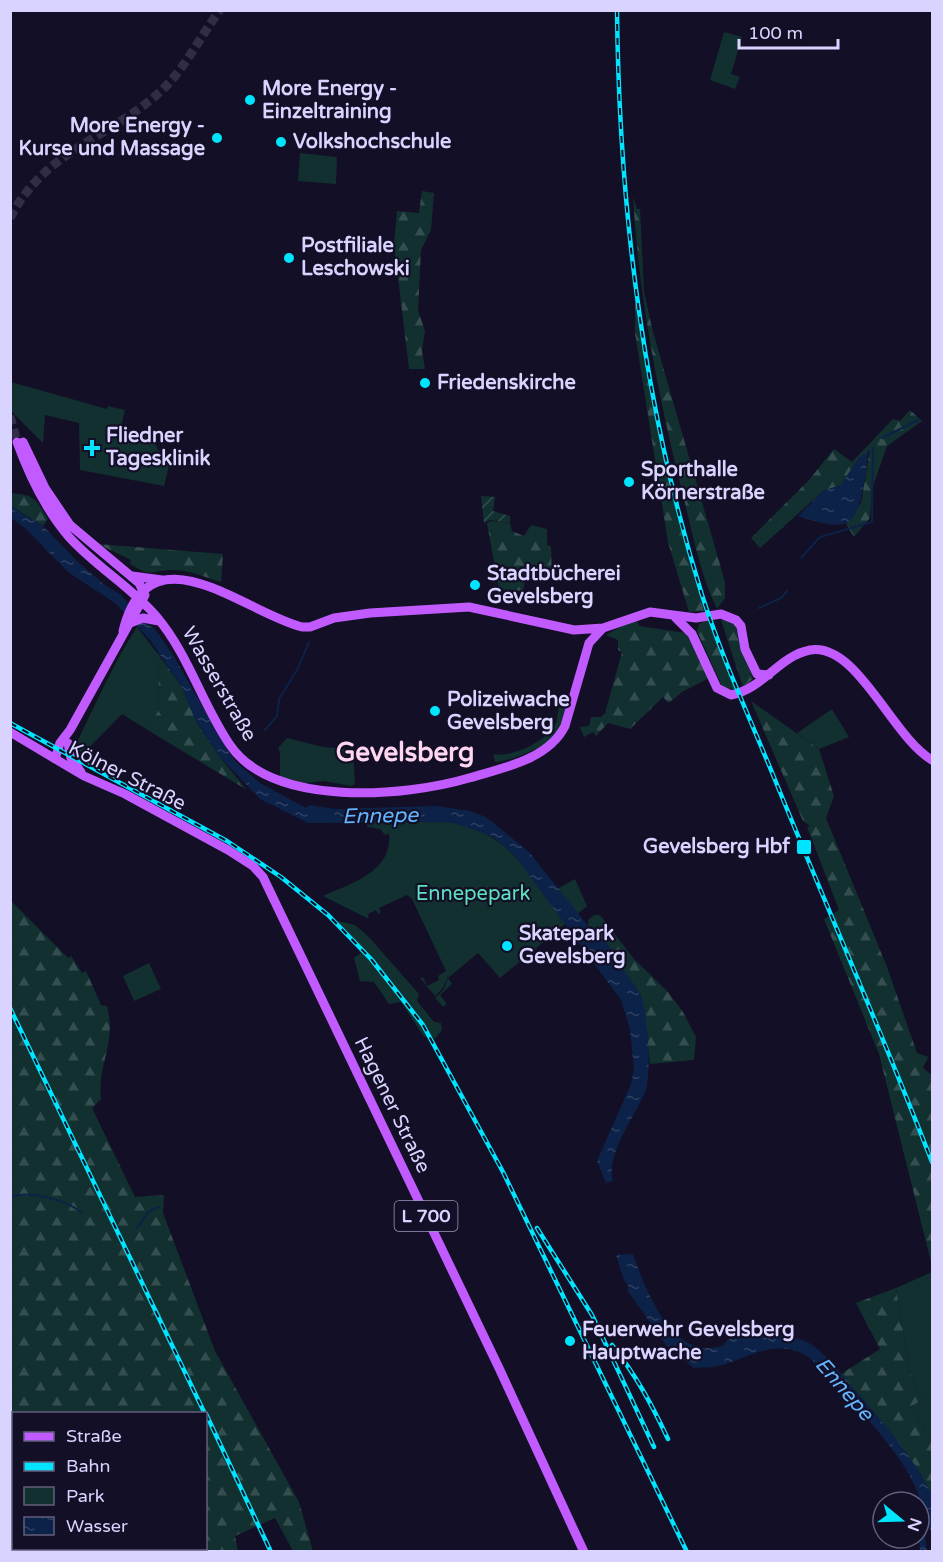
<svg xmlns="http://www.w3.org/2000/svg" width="943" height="1562" viewBox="0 0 943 1562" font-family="'Varela Round',sans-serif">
  <defs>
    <pattern id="forest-firs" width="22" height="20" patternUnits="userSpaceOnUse" patternTransform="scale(1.5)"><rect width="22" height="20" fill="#12302f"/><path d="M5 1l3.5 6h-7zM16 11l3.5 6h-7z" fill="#344d4e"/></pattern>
    <pattern id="garden-furrows" width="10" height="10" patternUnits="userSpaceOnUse" patternTransform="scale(1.5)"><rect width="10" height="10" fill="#12302f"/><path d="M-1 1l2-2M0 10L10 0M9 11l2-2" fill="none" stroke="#344d4e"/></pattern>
    <pattern id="water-ripples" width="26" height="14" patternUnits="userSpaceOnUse" patternTransform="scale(1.5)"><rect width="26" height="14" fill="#0c2248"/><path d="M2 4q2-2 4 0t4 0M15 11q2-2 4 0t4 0" fill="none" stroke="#2f4163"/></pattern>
  </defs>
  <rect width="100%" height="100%" fill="#130f26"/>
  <path fill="#12302f" d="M724 32 742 37 731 74 740 77 735 89 710 80Z
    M300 153 337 157 336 184 298 181Z
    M11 382 107 409 108 406 125 410 121 427 151 434 158 450 162 451 161 456 171 458 164 486 80 470 79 423 45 415 43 443 12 412Z
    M137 627 158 654 159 711 146 729 122 714 81 756 74 748C94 708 112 665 137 627Z
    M559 707 567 709C565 716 564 726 560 732 552 745 509 762 495 762L493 754C511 758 545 742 555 725 558 720 557 713 559 707Z
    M832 709 849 737 819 749 797 733Z
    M287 738 323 747 350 749H347V753H353L355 784 351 786 324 781 306 783 280 777V752L278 748Z
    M432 820C494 826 511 848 545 896L575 879 587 906 500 978 478 953 448 978 452 984 440 995 447 1004 443 1007 435 998 444 989 449 974 443 988 435 996 420 978 423 977 427 986 439 980 438 976 446 971 412 899 407 895 379 908 381 913 378 914 376 910 368 914 369 918H367L323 896C350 884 393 872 389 834L385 835 380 829 367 827V822Z
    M338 921 355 925 368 936 419 994 417 1001 434 1022 441 1023 442 1030 436 1038 424 1037 401 1002 389 1004 374 982 360 981 354 958 361 953 335 924Z
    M149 963 161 989 134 1001 123 976Z
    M932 1272V1442L910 1407 922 1400 910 1372 896 1288Z"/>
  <path fill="url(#forest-firs)" fill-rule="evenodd" d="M422 191 434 193 431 230 421 250 418 310 425 331 422 351 425 369H409L394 244 397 211 419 213Z
    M633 197 637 209H640L644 291 653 332 725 582V598L717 609C700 574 692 532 683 495 658 396 639 298 633 197Z
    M635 297 670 487 704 611 689 612 668 542 635 333Z
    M910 410 922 421 887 446 872 489 870 518 854 537 846 524 861 503 870 450 859 458 841 485 823 491 760 548 751 538 809 480 834 449 852 462 893 419 900 421Z
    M10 493C35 495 36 499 48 519L43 526 11 506Z
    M492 521 510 523 512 531 524 536 531 525 547 529V545L551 546 552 579 526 575 523 591 499 589 487 523Z
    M98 544 223 554 221 582C205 577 187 569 170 570 148 571 153 578 130 564L131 560Z
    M707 619 736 690 723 688 697 631 699 624Z
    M632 620 638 622 639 626 686 633 709 678 682 692 669 703 663 697 630 729 608 723 596 736 593 732 584 737 580 727 589 726 591 717H601L605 713 622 652 618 650V640L606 635Z
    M721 620 731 621 737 627 753 679 743 687Z
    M158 654 181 686 197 723 219 756 247 790 146 729 159 710Z
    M751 701 819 749 834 796 826 818 887 967 917 1053 928 1057 923 1068 932 1075V1266L879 1054 824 919 839 910 807 827 810 826 803 821Z
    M11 901 68 958 71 956 82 973 86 971 101 1005 107 1006C117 1045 97 1063 101 1099L92 1108 135 1197 164 1195 163 1213 215 1351 299 1502 313 1551H293L275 1518 235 1536 238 1551H11ZM14 1414H206V1548H14Z
    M594 915H600L634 959 668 992 683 1012 696 1037 694 1060 650 1064 641 995 612 955 613 951 589 925 588 920Z
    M896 1288 910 1372 922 1400 910 1407 932 1442V1498L907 1454 841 1374 880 1349 856 1303Z"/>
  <path fill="url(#garden-furrows)" d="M481 496 495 497 493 511 510 516V523L490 520 484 523Z"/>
  <path fill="url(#water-ripples)" d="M870 449C867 454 867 464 866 471 857 526 853 534 798 516L823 491 841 485 859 458Z
    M10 506 43 526 79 563 105 585 121 595 144 622 154 628 173 655 226 748 236 762 260 783 306 808 310 805 335 809 437 806 470 811 486 817 529 852 585 922 613 951 612 955C618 963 637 986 641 996 648 1013 652 1075 645 1092 636 1115 605 1155 613 1181L606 1183 597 1161 631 1084 634 1070 630 1029 621 1000 514 855 492 836 451 822 308 823 260 799 219 756 197 723 181 686 150 640 115 603 68 572 24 527 11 518Z
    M633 1254C646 1291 673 1364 724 1345L728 1339C760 1337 793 1327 820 1351 846 1378 923 1464 932 1497 935 1508 933 1523 932 1534L926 1520C923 1528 926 1542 927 1551H920C918 1534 924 1513 919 1496 905 1453 844 1393 812 1360 780 1334 751 1358 718 1366 710 1368 702 1367 694 1368L667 1346 627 1290 629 1287 624 1280 616 1255Z"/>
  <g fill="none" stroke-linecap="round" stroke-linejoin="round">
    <path stroke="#0c2248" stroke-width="2" d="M932 413V412
      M882 438 918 420
      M801 558 820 537 872 522 873 448
      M759 608 781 598 787 591
      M265 730 277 716 279 699 297 670 309 642
      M10 1198C28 1189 65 1200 81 1212
      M136 1228C145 1220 145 1210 159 1207"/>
    <path stroke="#312d47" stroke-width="9" stroke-dasharray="9 4.5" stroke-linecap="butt" d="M10 218C45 150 108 139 160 92 185 69 199 38 220 10
      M10 416 17 442"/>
    <path stroke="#c25bff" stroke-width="9" d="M17 442C29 475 45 509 69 537 95 566 130 586 156 616 189 655 202 704 230 745 273 808 405 797 469 778 502 768 548 760 565 726L589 643 603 628
      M23 442 45 488 70 525 139 583 145 595 70 730 60 743 55 759
      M132 576 162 580
      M675 617 692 634 717 688 731 695C763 689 779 656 810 650 857 642 892 737 932 760
      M130 623 143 618 159 621
      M123 631C149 525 243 612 302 627H310L334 618 370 613 469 607 574 630 603 628 650 612 696 618 721 614 736 620 741 626 745 649 757 674 769 675
      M10 732 84 776 125 794 228 850 253 866 263 877 499 1368 584 1552
      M68 743 71 758 81 772"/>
    <g stroke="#00e5ff" stroke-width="4.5">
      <path id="rail" d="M617 10C619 209 643 405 702 595 721 655 747 712 771 770 824 901 881 1030 932 1162
        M10 723 227 841 281 877 328 915 371 959 423 1025 503 1172 687 1552
        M10 1008 205 1414
        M537 1228 592 1315 654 1447
        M612 1345C636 1375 652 1405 668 1439
        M206 1414 271 1552"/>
    </g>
    <use href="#rail" stroke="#130f26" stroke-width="2" stroke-dasharray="7" stroke-linecap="butt"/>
  </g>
  <g fill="#00e5ff" stroke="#130f26" stroke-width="2">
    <circle cx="250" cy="100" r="6"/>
    <circle cx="217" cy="138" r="6"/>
    <circle cx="281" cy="142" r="6"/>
    <circle cx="289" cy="258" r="6"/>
    <circle cx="425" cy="383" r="6"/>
    <path d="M89 439h6v6h6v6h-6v6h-6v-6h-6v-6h6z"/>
    <circle cx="629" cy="482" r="6"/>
    <circle cx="475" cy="585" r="6"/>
    <circle cx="435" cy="711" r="6"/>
    <rect x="796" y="839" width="16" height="16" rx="3"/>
    <circle cx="507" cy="946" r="6"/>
    <circle cx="570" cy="1341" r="6"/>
  </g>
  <g text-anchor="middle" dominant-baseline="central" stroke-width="4.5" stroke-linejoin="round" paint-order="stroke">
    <rect fill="#130f26" stroke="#9e99be" stroke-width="1.5" x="394.5" y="1201" width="63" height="30" rx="4.5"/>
    <g font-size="18" font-weight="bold" fill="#d9d4ff">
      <text x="426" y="1216">L 700</text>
    </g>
    <g font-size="20" font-weight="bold" fill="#d9d4ff" stroke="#130f26" text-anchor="start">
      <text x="262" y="89">More Energy -<tspan x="262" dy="23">Einzeltraining</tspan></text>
      <text x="205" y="126" text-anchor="end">More Energy -<tspan x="205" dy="23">Kurse und Massage</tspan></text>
      <text x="293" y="142">Volkshochschule</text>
      <text x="301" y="246">Postfiliale<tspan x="301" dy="23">Leschowski</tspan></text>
      <text x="437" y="383">Friedenskirche</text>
      <text x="106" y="436">Fliedner<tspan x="106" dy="23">Tagesklinik</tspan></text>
      <text x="641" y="470">Sporthalle<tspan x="641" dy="23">Körnerstraße</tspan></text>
      <text x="487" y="574">Stadtbücherei<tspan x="487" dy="23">Gevelsberg</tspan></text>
      <text x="447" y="700">Polizeiwache<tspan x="447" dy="23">Gevelsberg</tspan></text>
      <text x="790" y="847" text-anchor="end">Gevelsberg Hbf</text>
      <text x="519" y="934">Skatepark<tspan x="519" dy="23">Gevelsberg</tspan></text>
      <text x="582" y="1330">Feuerwehr Gevelsberg<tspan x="582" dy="23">Hauptwache</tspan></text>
    </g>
    <g font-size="20" fill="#d9d4ff" stroke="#130f26">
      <text transform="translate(219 684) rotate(60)">Wasserstraße</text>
      <text transform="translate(127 776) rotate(27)">Kölner Straße</text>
      <text transform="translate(392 1105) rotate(64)">Hagener Straße</text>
    </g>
    <g font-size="20" fill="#5fe0c0" stroke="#130f26">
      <text x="473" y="894">Ennepepark</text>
    </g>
    <g font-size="21" font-style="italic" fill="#62b6ff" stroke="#130f26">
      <text transform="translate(380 816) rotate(-1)">Ennepe</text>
      <text transform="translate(844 1389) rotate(49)">Ennepe</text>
    </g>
    <g font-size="26" font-weight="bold" fill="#ffd6f0" stroke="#130f26">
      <text x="405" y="752">Gevelsberg</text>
    </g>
  </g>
  <rect width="943" height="1562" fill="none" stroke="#d9d4ff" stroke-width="24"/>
  <rect x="12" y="1412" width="195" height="138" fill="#130f26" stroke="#625e7d" stroke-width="1.5"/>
  <rect x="24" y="1432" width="30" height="9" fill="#c25bff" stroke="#625e7d" stroke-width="1.5"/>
  <text x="66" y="1442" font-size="18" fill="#d9d4ff">Straße</text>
  <rect x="24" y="1462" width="30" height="9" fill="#00e5ff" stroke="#625e7d" stroke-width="1.5"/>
  <text x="66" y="1472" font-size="18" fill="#d9d4ff">Bahn</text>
  <rect x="24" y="1487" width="30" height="18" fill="#12302f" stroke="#625e7d" stroke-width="1.5"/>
  <text x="66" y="1502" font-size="18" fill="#d9d4ff">Park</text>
  <rect x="24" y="1517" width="30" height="18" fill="url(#water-ripples)" stroke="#625e7d" stroke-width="1.5"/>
  <text x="66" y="1532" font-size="18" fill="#d9d4ff">Wasser</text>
  <g transform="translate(901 1520) rotate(109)"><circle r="28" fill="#130f26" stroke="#625e7d" stroke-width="1.5"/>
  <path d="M0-4.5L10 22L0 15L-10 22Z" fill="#00e5ff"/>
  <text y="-9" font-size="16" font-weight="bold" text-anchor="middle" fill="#d9d4ff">N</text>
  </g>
  <path d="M739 39v9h99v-9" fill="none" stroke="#d9d4ff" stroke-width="3"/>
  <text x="748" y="39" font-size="18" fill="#d9d4ff" stroke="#130f26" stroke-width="4.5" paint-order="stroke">100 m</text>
</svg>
